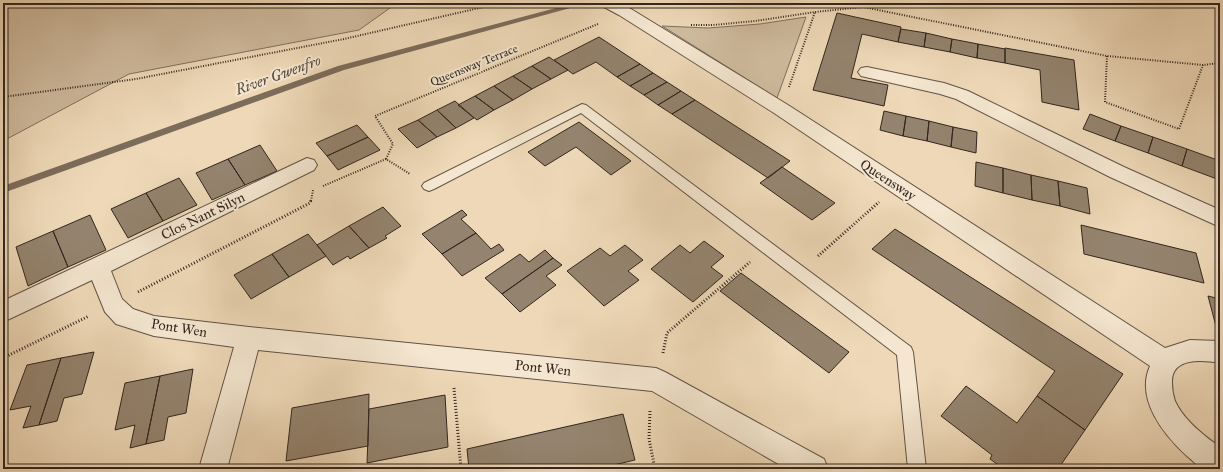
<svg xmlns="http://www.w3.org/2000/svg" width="1223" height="472" viewBox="0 0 1223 472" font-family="'IM FELL Great Primer',serif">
  <rect width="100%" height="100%" fill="#eed8b7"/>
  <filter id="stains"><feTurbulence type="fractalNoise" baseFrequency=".005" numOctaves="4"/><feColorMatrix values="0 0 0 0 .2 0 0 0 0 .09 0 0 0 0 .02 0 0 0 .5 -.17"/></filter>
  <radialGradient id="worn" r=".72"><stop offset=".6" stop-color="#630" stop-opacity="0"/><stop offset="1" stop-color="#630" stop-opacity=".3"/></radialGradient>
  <path fill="#ceba9d" stroke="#80705e" d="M40 3H397L359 30 129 74 3 141V8L25 7Z
    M806 17 777 98 662 26 708 28 760 24Z"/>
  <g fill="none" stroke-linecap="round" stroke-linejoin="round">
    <path fill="#7c6c5b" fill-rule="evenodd" d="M637 3H673L669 5 640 7H637Z
      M567 5H570L574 7 344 70 3 193V186L338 66Z"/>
  </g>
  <path fill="#94836e" stroke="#32261f" d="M837 13 901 27 898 42 862 34 851 78 888 85 884 106 813 90Z
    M901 29 926 33 924 47 898 42Z
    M926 33 952 39 950 52 924 47Z
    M599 37 640 64 617 77 596 62 573 74 554 60Z
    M952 39 978 44 977 58 950 52Z
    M978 44 1005 49V63L977 58Z
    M1005 48 1074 60 1079 110 1042 102 1040 70 1005 63Z
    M549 57 568 70 551 79 532 66Z
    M640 64 653 73 630 86 617 77Z
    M532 66 551 79 532 89 513 76Z
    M653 73 667 82 644 95 630 86Z
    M513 76 532 89 513 100 494 86Z
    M667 82 681 91 658 105 644 95Z
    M494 86 513 100 494 110 475 96Z
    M681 91 695 100 672 114 658 105Z
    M475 96 494 110 477 120 458 105Z
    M695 100 790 161 768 178 672 114Z
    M455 101 474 118 456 128 437 110Z
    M437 110 456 128 437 137 418 120Z
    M884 111 906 116 903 136 880 130Z
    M1090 114 1121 126 1115 141 1083 129Z
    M906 116 929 121 927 141 903 136Z
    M418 120 437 137 417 148 398 129Z
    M929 121 953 127 951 147 927 141Z
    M579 122 631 161 611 175 576 147 545 166 528 152Z
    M357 125 368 137 327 156 316 143Z
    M1121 126 1153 137 1148 153 1115 141Z
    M953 127 977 132 976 153 951 147Z
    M368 137 380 150 338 170 327 156Z
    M1153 137 1187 149 1182 166 1148 153Z
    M260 145 277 171 245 185 228 159Z
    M1187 149 1220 161 1217 179 1182 166Z
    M228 159 245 185 212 200 196 173Z
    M976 162 1003 168V193L975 186Z
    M782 167 835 203 812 220 760 183Z
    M1003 168 1031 175 1032 200 1003 193Z
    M1031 175 1058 181 1060 206 1032 200Z
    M179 178 197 205 163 221 146 193Z
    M1058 181 1087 188 1090 214 1060 206Z
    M146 193 163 221 128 238 111 209Z
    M383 207 401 226 385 236 387 238 369 248 349 226Z
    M462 210 467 215 461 219 476 233 442 254 422 234Z
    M90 215 106 250 68 267 53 231Z
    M1081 225 1196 253 1204 283 1084 254Z
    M349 226 369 248 350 259 348 256 333 265 317 245Z
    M895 229 1123 374 1085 430 1037 396 1055 371 872 249Z
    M53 231 68 267 28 286 16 247Z
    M476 233 491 249 499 244 504 250 462 276 442 254Z
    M308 234 326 256 289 277 272 254Z
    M704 241 724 256 711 267 723 276 693 302 651 269 680 245 690 253Z
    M625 245 643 260 628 271 639 280 604 306 567 271 600 248 610 256Z
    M545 250 553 258 502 294 485 278 520 254 529 262Z
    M272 254 289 277 251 299 234 275Z
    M553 258 562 265 546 276 556 285 520 312 502 294Z
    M741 273 849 352 829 373 720 291Z
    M1208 296 1220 299V331L1217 330Z
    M94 352 82 394 64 398 57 421 39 425 61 358Z
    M61 358 39 425 23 428 31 406 10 410 27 365Z
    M193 369 186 413 168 417 164 440 146 444 160 376Z
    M160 376 146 444 130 448 135 425 115 430 125 383Z
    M966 386 1017 423 1037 396 1085 430 1058 469H1004L990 459 992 455 941 416Z
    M369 394 368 446 286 461 292 408Z
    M445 395 448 447 367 463 369 409Z
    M623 414 635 460 597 469H469L467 449Z"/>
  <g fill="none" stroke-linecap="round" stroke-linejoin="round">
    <g stroke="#615245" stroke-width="2">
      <path id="service" d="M582 104 586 105 911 347 913 352 926 469H908L897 355 581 113 434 189 429 191 424 189 422 186 424 183Z"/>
    </g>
    <g stroke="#615245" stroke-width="2">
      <path id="minor" d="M867 67 944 83 968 91 1124 167 1220 210V227L1110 177 956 99 940 94 861 76 858 72 861 68Z
        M307 158 314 160 317 165 314 170 111 271 122 299 133 309 154 316 249 327 656 368 665 372 824 459 828 469H787L652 391 258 350 227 469H199L234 347 154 336 116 324 105 312 92 280 3 322V301Z"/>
    </g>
    <g stroke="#615245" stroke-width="2">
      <path id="tertiary" d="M599 3H619L631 9 788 105 1165 348 1190 340 1220 341V363C1202 360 1171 357 1172 383 1172 389 1173 395 1175 401 1183 419 1204 436 1220 447V469C1215 469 1209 470 1205 469 1199 468 1192 460 1187 456 1164 435 1135 399 1150 366L774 113 619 15 602 6Z"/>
    </g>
    <path stroke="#32261f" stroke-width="2" stroke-dasharray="1 1.5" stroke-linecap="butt" d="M691 25H713L755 21 815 12 863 7 1107 56 1203 65 1220 63
      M1107 56 1105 102 1179 129 1203 65
      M789 87 815 12
      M3 97 136 79 344 39 501 3
      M386 159 393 144 375 116 598 24
      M323 186 386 159 410 174
      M311 201 313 190"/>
    <path stroke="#32261f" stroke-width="3" stroke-dasharray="1 2" stroke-linecap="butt" d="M818 256 879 202
      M138 292 310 203 311 200
      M663 353 667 333 750 262
      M3 358 89 316
      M454 388 461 469
      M650 411 649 439 655 469"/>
    <use href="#service" fill="#f4e6d0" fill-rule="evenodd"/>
    <use href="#minor" fill="#f4e6d0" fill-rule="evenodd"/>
    <use href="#tertiary" fill="#f4e6d0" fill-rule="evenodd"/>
  </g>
  <g text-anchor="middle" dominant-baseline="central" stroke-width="4" stroke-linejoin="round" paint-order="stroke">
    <g font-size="12" fill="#32261f" stroke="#f4e6d0">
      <text transform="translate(474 65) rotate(-22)">Queensway Terrace</text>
    </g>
    <g font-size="14" fill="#32261f" stroke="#f4e6d0">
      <text transform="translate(888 180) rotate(33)">Queensway</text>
      <text transform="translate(203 216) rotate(-26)">Clos Nant Silyn</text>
      <text transform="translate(179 328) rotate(9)">Pont Wen</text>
      <text transform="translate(543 368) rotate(6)">Pont Wen</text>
    </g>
    <g font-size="15" font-style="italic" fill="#57493d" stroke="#f4e6d0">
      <text transform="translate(278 75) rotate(-20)">River Gwenfro</text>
    </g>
  </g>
  <rect width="1223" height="472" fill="none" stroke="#eed8b7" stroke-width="16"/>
  <rect x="4" y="4" width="1215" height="464" fill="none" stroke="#32261f" stroke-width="2"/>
  <rect x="8" y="8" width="1207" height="456" fill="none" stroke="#32261f"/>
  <rect width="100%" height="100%" filter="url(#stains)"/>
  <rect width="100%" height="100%" fill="url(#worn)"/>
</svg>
